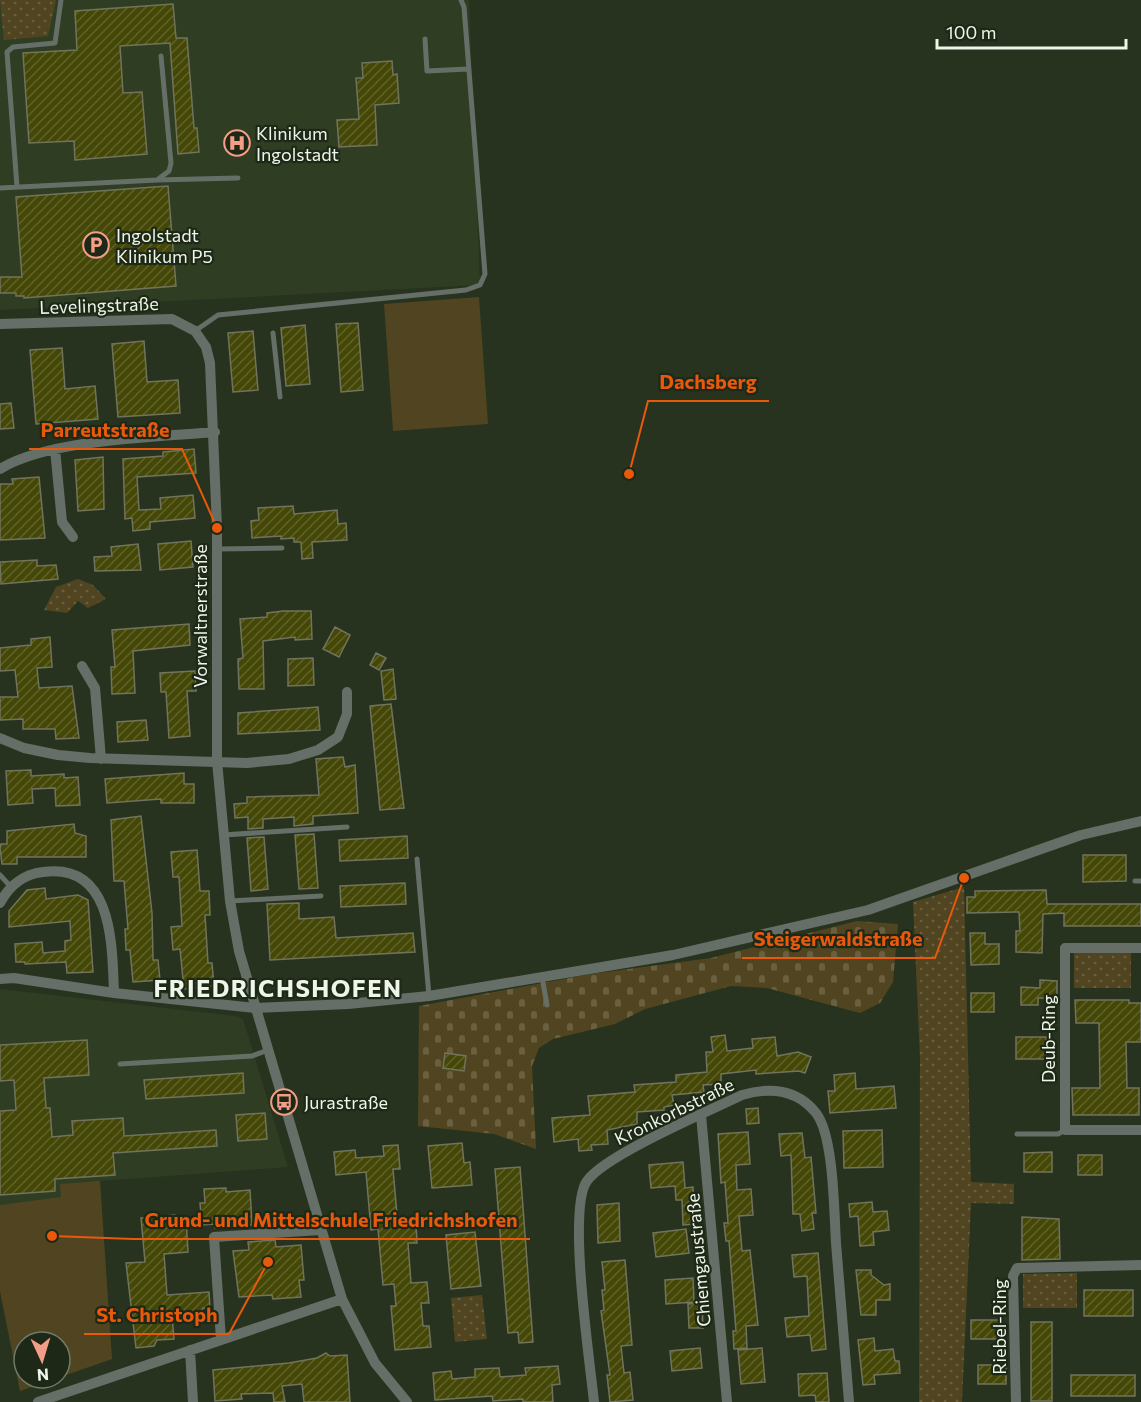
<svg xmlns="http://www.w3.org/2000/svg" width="1141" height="1402" viewBox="0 0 1141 1402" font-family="Commissioner,sans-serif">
  <defs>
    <pattern id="cemetery-stones" width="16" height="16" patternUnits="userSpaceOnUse" patternTransform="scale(1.5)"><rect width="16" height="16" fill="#504520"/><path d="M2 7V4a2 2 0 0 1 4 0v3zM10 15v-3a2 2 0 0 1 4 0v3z" fill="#6a6040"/></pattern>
    <pattern id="park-dots" width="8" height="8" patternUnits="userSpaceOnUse" patternTransform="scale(1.5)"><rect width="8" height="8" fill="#504520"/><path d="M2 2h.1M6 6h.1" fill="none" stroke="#6a6040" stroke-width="1.8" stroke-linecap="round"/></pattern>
    <pattern id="building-hatch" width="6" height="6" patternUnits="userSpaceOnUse" patternTransform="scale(1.5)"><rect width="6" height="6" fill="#444706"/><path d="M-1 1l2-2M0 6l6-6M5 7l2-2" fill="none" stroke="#5f622a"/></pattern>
  </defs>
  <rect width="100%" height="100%" fill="#28331f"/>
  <path fill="#2f3d23" d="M0 0H469L480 285 0 310Z
    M0 989 235 1016 243 1019 288 1167 100 1181 112 1359 60 1377V1342H24V1378H57L20 1391 0 1291Z"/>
  <path fill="#504520" d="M479 297 488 424 393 431 384 304Z
    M100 1181 112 1359 60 1377V1342H24V1378H57L20 1391 0 1291V1205L61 1197 60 1184Z"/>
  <path fill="url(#cemetery-stones)" d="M857 921 898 924 893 982 880 1003 860 1013 767 988 731 986 645 1009 615 1024 553 1039 539 1048 532 1066 536 1149 494 1134 418 1126 419 1006 591 974 711 958Z"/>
  <path fill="url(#park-dots)" d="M0 0H56L48 36 4 40Z
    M78 579 93 585 106 599 88 608 78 601 67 613 44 610 56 587Z
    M964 887 971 1182 1014 1184V1204L971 1203 962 1402H919L920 1058 913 902Z
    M1074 951 1131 952V988H1074Z
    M1077 1273V1308H1023V1274Z
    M482 1295 487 1339 455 1342 451 1298Z"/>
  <path fill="url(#building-hatch)" stroke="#71745c" stroke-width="1.5" d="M173 4 176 38H187L194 128H197L199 152 178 154 170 43 120 46 123 93 142 92 147 154 75 160 74 141 29 143 23 53 77 50 75 11Z
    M392 61 393 75 397 74 399 103 375 105 377 145 339 147 337 120 359 119 356 78H363L362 63Z
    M168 186 176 286 24 298V296H16V293H0V277H22L16 197Z
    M358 323 363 390 341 392 336 324Z
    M305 325 310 384 286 386 281 328Z
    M253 331 258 390 233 392 228 333Z
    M144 341 147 382 178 380 180 413 118 417 112 344Z
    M62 348 65 389 95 386 98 419 36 424 30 350Z
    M11 403 14 428 0 429V404Z
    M194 449 196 473 137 477 139 510 161 509 160 498 193 495 195 518 150 522V529L133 531 132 518 125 519 123 459 163 456V452Z
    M103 457 104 509 78 511 75 460Z
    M39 477 45 538 0 540V484H13L12 479Z
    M293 506 294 514 337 510 338 524 346 523 347 540 312 542 313 558 302 559 301 542H294V538L281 539V536L252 538 251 521 259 520 258 508Z
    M191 541 193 567 160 570 158 544Z
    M138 544 141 570 95 571 94 557 112 556 111 547Z
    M37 560V566L56 565 58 579 1 584 0 562Z
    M283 611H311L312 639 295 640V637L263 641 264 689H239L238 659 243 658 240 619 267 617V613Z
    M189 624 190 645 133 651 135 693 112 694 111 667H115L112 630Z
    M335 627 350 635 339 657 323 649Z
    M50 637 52 667 37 668 39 688 72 686 79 738 56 739 55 729H23V719L0 720V697H18L15 670 0 671V648L31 645V639Z
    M376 653 386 658 379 670 370 665Z
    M313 658 314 685 288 686V659Z
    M393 669 396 699 384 700 381 671Z
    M195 671 196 691H187L190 736 169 738 166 692H161L160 673Z
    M391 704 404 808 380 810 370 706Z
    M318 707 320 730 238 734V713Z
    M146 720 148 740 118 742 117 722Z
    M343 757 345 767 355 765 358 813 313 816V824L294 826V817L263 819V828L248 829V817L235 818 234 804 247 803V797L319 795 316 759Z
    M31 770V776L64 774V778L78 777 80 805 56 806 55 788 32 789 33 803 8 805 6 771Z
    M184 773V784H194V803H161V799L107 803 105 779Z
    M141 816 152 913 153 960H158L160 980 133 982 130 950H126L125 929H128L124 881H114L111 820Z
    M74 824 75 833 86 836V857H17V864H2L0 848 1 844H7V831Z
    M314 834 318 888 299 889 295 835Z
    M407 836 408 858 340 861 339 840Z
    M264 837 268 889 251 891 247 838Z
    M197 850 200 891H209L210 915H205L208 963H212L214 986 184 989 180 949 173 950 171 927 182 926 179 877H173L171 852Z
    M1083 855H1126V881L1083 882Z
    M405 883 406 904 341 907 340 886Z
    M45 888 46 899 78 895 88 900 93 972 67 973 66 962 25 964V962H16L15 944 42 942 43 953 65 951V941L71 940 70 921 9 927V911L27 890Z
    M1046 890 1047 904H1141V926H1064V913L1043 914 1042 953 1016 952V931H1020L1019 912 967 913V897H975V891Z
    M299 903V919L334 917 336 938 413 933 415 952 270 960 267 904Z
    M970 933H985V944H999V964L971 965Z
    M1040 980 1057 981V998H1038V1005H1021V987L1040 988Z
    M971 993H994V1012H971Z
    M1075 1000H1129V1003H1141V1042H1126L1127 1088H1139V1115H1073L1072 1088H1100L1099 1023H1076Z
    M725 1035 727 1051 753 1048 752 1039 775 1037 777 1056 798 1052 811 1057 805 1073 799 1071 756 1074V1070L721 1074V1084L703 1085 704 1092 672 1095 674 1105 664 1107V1110L637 1112V1124L607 1130 608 1144 591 1145 592 1150 579 1151 578 1139 554 1142 552 1118 590 1115 588 1096 635 1092 634 1085 676 1082V1075L707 1072 706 1052H713L711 1037Z
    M1016 1037H1046V1059H1016Z
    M87 1040 89 1075 44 1078 46 1108H50L52 1137 73 1135 72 1121 123 1118 124 1136 216 1130 217 1146 113 1153 115 1175 55 1179V1191L0 1195V1111L16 1110 14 1080 0 1081V1045Z
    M445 1053 466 1056 464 1071 443 1068Z
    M243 1073 244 1093 146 1099 144 1080Z
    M855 1073 856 1089 894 1086 896 1108 830 1113 828 1091H835L834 1075Z
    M758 1108 759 1123 747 1124 746 1109Z
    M265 1113 267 1139 238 1141 236 1115Z
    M882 1130 883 1167 844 1168 843 1131Z
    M748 1132 750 1164 736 1165 737 1190 751 1189 753 1215 739 1216 742 1251 750 1250 758 1325 746 1326 747 1348 734 1349 733 1331H736L729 1241H726L724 1223H728L725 1182 721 1183 718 1134Z
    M802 1133 805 1158 811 1157 816 1213H812L814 1229 802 1231 800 1214H793L791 1155 781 1156 779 1134Z
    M462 1143 464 1163 470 1162 472 1185 432 1188 428 1146Z
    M398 1145 400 1169H393L398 1226 416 1224 417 1243H408L411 1283 427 1282 429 1303H421L423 1326H429L431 1347 395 1350 391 1306H396L394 1284 383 1285 378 1229 371 1230 366 1172 336 1175 334 1152 355 1150 356 1158 384 1156 383 1146Z
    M1052 1152V1172H1024V1153Z
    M1078 1155H1102V1175H1078Z
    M683 1162 685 1188 693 1187 695 1224 683 1225 682 1200H676L675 1186 651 1188 649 1165Z
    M520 1167 533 1342 519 1343 518 1332 508 1333 495 1169Z
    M226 1188V1192L250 1190 252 1225 215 1228V1224L202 1225 200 1203H205L204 1189Z
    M872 1202 873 1212 887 1211 889 1230 873 1232 874 1245 860 1246 858 1216 850 1217 849 1204Z
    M619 1203 620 1241 598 1243 597 1205Z
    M175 1215 176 1219 186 1218 188 1252 164 1254 167 1295 209 1292 210 1308H203L199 1314 172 1317 174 1339 157 1340 154 1346 136 1348 126 1263 145 1262 141 1218Z
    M1022 1217 1059 1219 1060 1259 1022 1260Z
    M686 1229 689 1253 656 1257 653 1233Z
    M475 1232 481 1286 451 1289 446 1235Z
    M275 1240 276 1247 301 1245 304 1280H299L301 1297 273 1299 272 1295 239 1297 233 1251 249 1250 248 1242Z
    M818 1253 826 1349 812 1351 810 1335 787 1337 785 1318 809 1316 807 1276 794 1277 792 1255Z
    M625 1260 632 1345 621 1346 624 1373 630 1372 633 1400 610 1402 607 1375H610L601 1311 604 1310 602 1290H605L602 1262Z
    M856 1270H871V1275L884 1285 890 1284V1300H876V1315H861Z
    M693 1278 694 1302 666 1304 665 1280Z
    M1084 1290H1133V1316H1084Z
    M702 1303 703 1328H689L688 1304Z
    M971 1320H999V1339H971Z
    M1031 1322H1052V1401H1031Z
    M874 1338 875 1351 893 1349 895 1361H899L900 1373 874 1375 875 1384 863 1385 858 1340Z
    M700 1348 702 1368 672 1371 670 1351Z
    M762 1348 765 1382 741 1384 738 1350Z
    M326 1353 330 1356 347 1355 350 1402H304L302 1384 282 1386 285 1402H274L273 1393 241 1394 242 1399 215 1401 213 1370 289 1363 317 1358Z
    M978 1365H1006V1384H978Z
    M558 1366 560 1384 552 1385 553 1402H523V1399L493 1401 492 1396 435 1400 433 1373 451 1371 452 1379 475 1377V1369L499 1368 500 1377 526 1375 525 1368Z
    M827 1373 829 1402H816L815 1395 799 1396 798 1374Z
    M1071 1375H1135V1396H1071Z"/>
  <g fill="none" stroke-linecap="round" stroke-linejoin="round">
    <path stroke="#666f67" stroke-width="5" d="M425 39 427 71 468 69
      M157 180 238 178
      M17 187 7 52 13 47 55 43 61 0
      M0 188 157 180 169 171 171 163 161 56
      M195 331 218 315 466 290 480 285 485 274 464 7 461 0
      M273 333 280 397
      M217 549 282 548
      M223 835 347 827
      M417 859 429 996
      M0 875 11 887
      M1135 881H1141
      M230 901 321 896
      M542 977 547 1005
      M120 1064 252 1056 268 1050
      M1017 1134H1058L1065 1130"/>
    <path stroke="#666f67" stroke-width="10" d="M0 324 172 319 195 331 206 347 210 363 217 528V761L230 901 239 951 342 1299 375 1363 407 1402
      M55 449 62 522 73 537
      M0 469C48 439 157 437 215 432
      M82 666 95 688 101 759
      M0 738 24 748 58 755 90 758 247 763 289 759 318 750 338 737 347 714V692
      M0 903C9 886 24 874 43 872 114 862 112 947 114 993
      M1141 948H1065V1130H1141
      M0 979 14 978 114 993 255 1008 348 1004 429 996 673 955 868 910 1081 835 1141 821
      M701 1115 727 1402
      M221 1339 214 1237 320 1230
      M190 1350 193 1402
      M38 1402 342 1299
      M594 1402C590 1362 567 1208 587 1181 605 1155 709 1111 742 1095 769 1087 797 1089 816 1113 834 1136 834 1212 836 1243 840 1296 845 1349 849 1402
      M1016 1402 1013 1276 1017 1268 1141 1265"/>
  </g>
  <defs>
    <g id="hospital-ring" transform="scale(1.35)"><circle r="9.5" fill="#1e2816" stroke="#f49e87" stroke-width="1.5"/><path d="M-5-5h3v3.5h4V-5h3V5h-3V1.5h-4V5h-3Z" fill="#f49e87"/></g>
    <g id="parking-ring" transform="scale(1.35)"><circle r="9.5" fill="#1e2816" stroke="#f49e87" stroke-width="1.5"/><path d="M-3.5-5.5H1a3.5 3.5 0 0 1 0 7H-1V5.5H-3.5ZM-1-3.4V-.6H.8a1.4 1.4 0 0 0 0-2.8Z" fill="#f49e87"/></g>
    <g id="bus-ring" transform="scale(1.35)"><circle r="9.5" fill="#1e2816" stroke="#f49e87" stroke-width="1.5"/><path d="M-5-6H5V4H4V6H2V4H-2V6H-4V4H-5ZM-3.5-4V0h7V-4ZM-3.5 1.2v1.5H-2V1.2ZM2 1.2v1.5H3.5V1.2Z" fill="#f49e87"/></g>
  </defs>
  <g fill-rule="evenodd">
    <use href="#hospital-ring" x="237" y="143"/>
    <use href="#parking-ring" x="96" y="245"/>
    <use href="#bus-ring" x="284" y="1102"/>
  </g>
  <g text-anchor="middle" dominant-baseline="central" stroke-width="4.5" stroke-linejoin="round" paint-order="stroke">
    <g font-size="18" fill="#eef5e9" stroke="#1e2816" text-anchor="start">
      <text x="256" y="133">Klinikum<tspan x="256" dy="21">Ingolstadt</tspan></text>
      <text x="116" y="235">Ingolstadt<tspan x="116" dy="21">Klinikum P5</tspan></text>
      <text x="304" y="1102">Jurastraße</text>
    </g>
    <g font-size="18" fill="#eef5e9" stroke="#1e2816">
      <text transform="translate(99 305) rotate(-2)">Levelingstraße</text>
      <text transform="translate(200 616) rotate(-90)">Vorwaltnerstraße</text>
      <text transform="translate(1048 1039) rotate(-90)">Deub-Ring</text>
      <text transform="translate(674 1111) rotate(-26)">Kronkorbstraße</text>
      <text transform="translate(698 1260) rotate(-95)">Chiemgaustraße</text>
      <text transform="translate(999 1327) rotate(-90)">Riebel-Ring</text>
    </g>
    <g font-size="24" font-weight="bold" letter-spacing="1.5" fill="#eef5e9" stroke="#1e2816">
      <text x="278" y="987">FRIEDRICHSHOFEN</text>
    </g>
  </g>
  <path fill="none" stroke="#e8590c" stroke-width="2" d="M629 474L648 401H769M217 528L182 449H29M964 878L935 958H742M52 1236L133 1239H530M268 1262L229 1334H84"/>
  <g fill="#e8590c" stroke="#1e2816" stroke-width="2">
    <circle cx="629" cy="474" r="6"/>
    <circle cx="217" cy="528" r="6"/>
    <circle cx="964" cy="878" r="6"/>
    <circle cx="52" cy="1236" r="6"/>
    <circle cx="268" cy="1262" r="6"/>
  </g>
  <g font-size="20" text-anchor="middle" font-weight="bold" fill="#e8590c" stroke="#1e2816" stroke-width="4.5" stroke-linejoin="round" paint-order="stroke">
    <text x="708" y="389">Dachsberg</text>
    <text x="105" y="437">Parreutstraße</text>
    <text x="838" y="946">Steigerwaldstraße</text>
    <text x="331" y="1227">Grund- und Mittelschule Friedrichshofen</text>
    <text x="157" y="1322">St. Christoph</text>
  </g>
  <g transform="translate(42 1360) rotate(176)"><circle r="28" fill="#1e2816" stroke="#717a6a" stroke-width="1.5"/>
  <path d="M0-4.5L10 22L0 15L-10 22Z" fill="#f49e87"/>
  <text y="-9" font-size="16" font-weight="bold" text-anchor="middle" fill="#eef5e9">N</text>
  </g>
  <path d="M937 39v9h189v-9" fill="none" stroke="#eef5e9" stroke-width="3"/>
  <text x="946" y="39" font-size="18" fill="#eef5e9" stroke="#1e2816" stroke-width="4.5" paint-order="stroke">100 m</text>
</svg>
